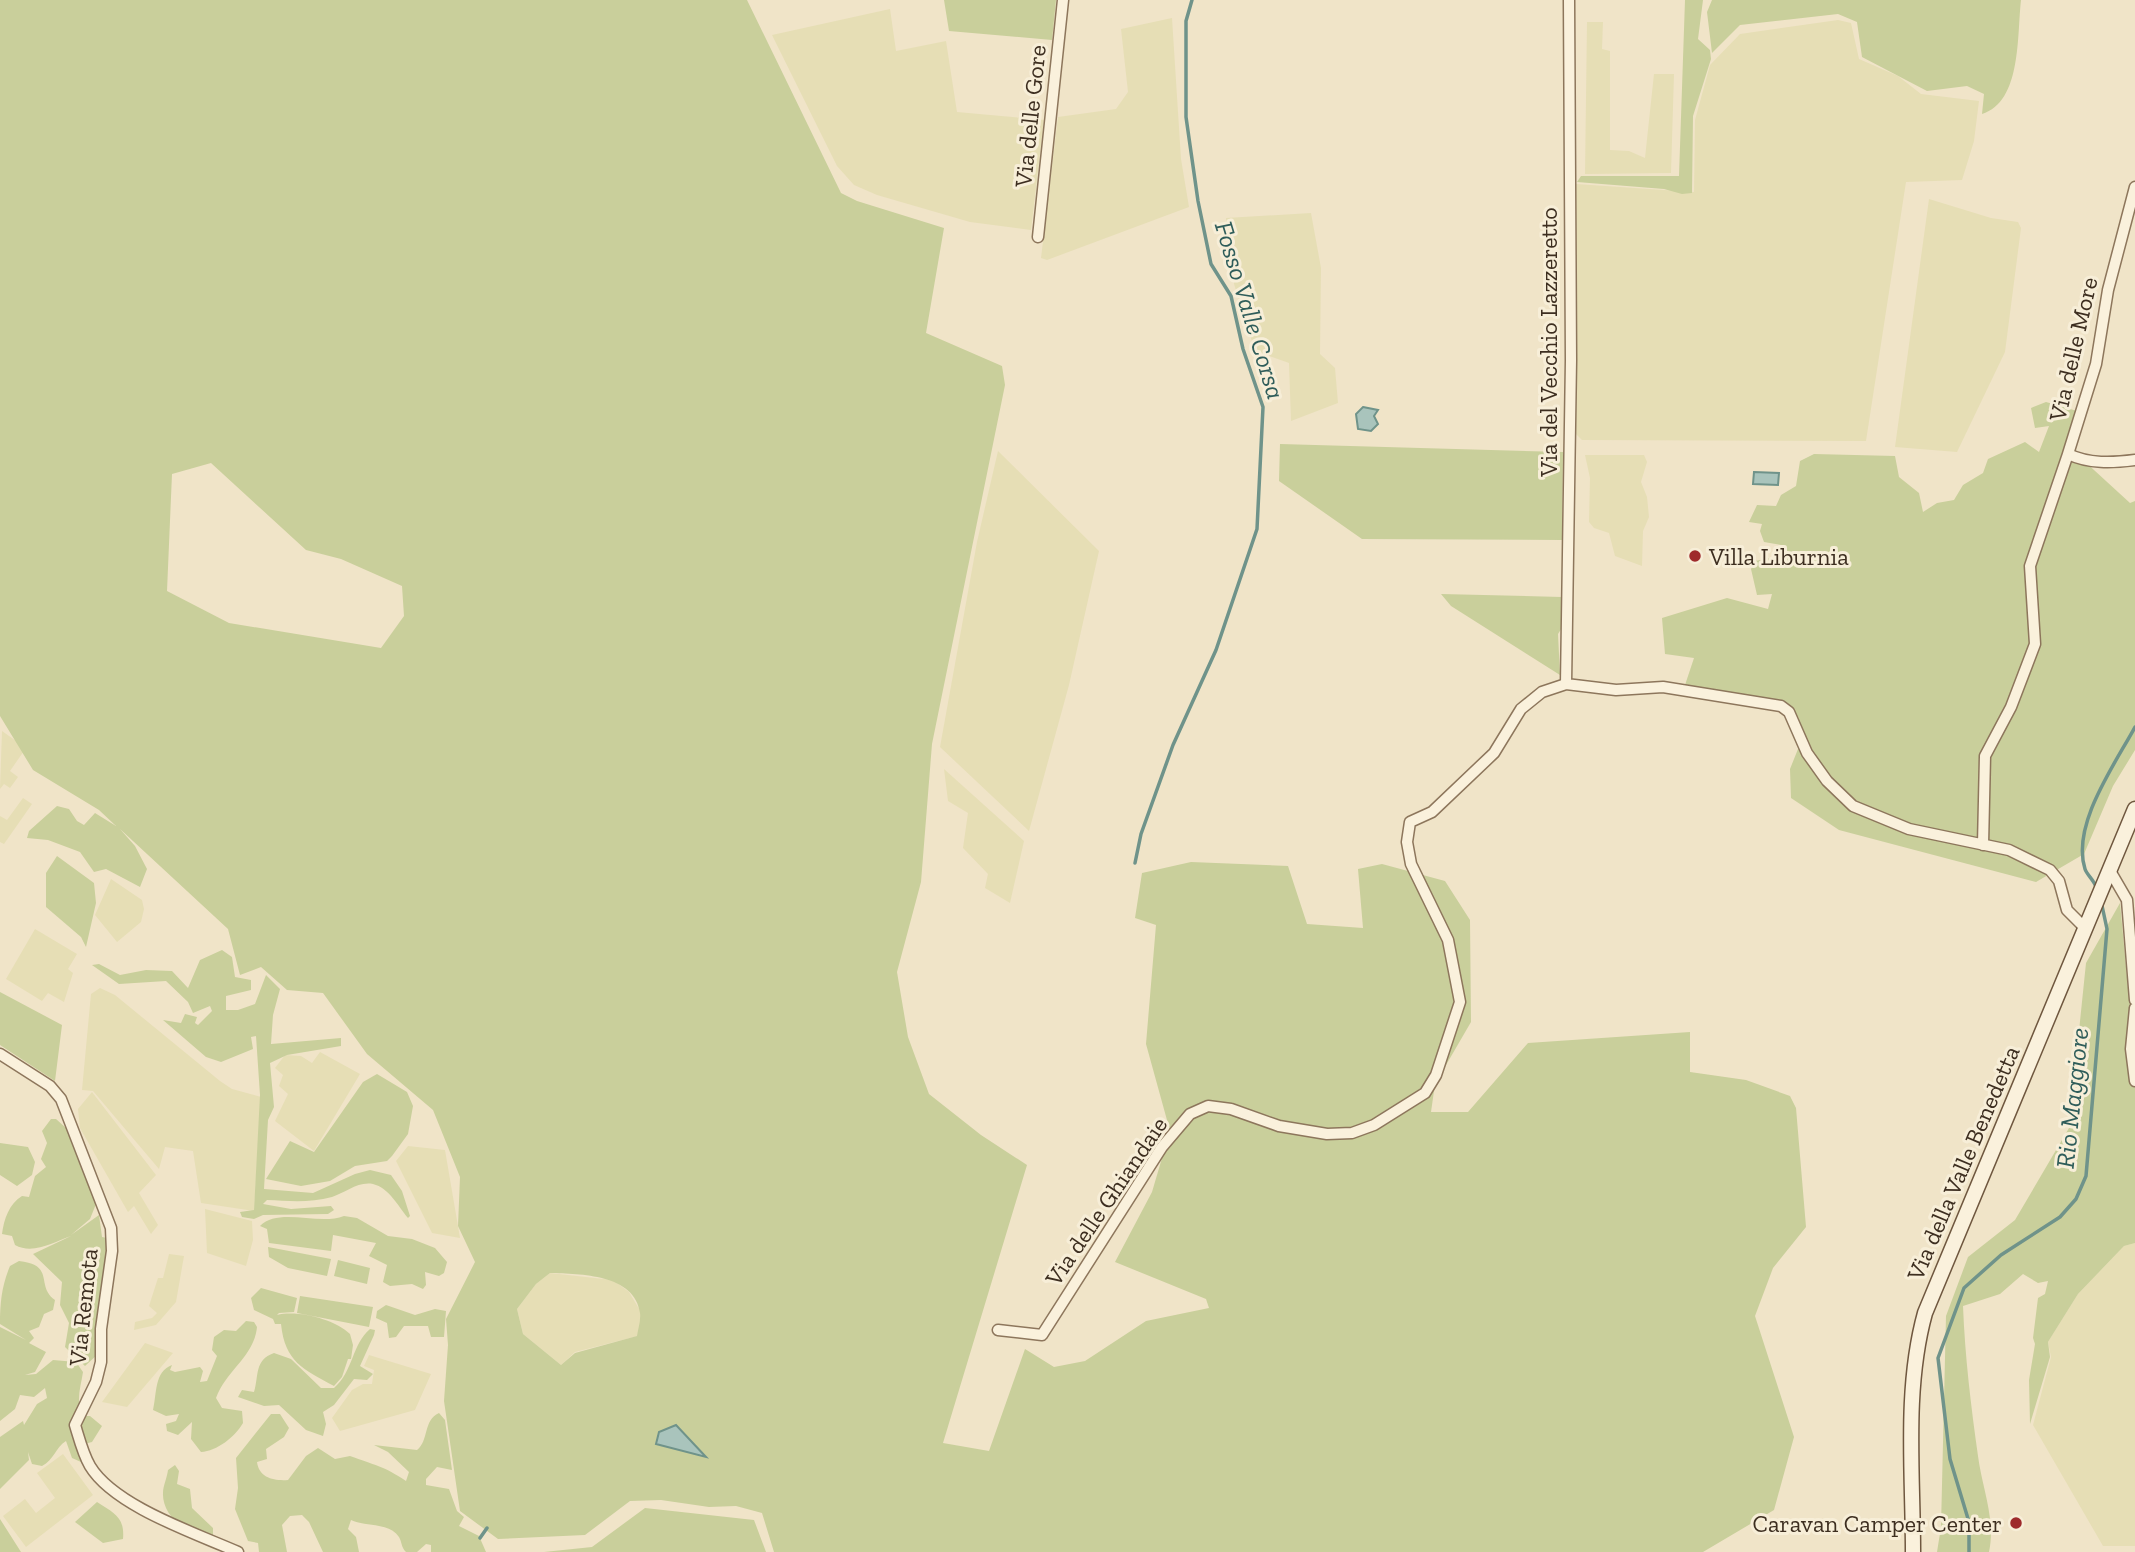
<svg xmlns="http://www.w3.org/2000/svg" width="2135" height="1552" viewBox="0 0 2135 1552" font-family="'Zilla Slab',serif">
  <rect width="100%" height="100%" fill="#f0e4c8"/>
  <path fill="#e6deb5" d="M890 9 896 51 946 41 957 112 1044 120 1031 230 970 222 877 195 854 185 837 166 772 35Z
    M1172 18 1181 159 1189 207 1047 260 1041 258 1058 117 1116 109 1128 92 1121 29Z
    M1838 20 1851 23 1859 59 1898 76 1921 94 1979 101 1974 141 1962 180 1906 182 1866 441 1582 440 1575 433 1576 184 1694 192 1695 120 1710 65 1740 34Z
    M1587 22H1603L1602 49 1610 51V150L1629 151 1645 158 1654 74H1674L1671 173 1585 174Z
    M1929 199 1991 218 2018 222 2021 228 2005 352 1957 452 1895 447Z
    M1311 213 1321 268 1320 354 1335 368 1338 403 1291 421 1289 363 1255 351 1234 284 1226 218Z
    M998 451 1099 551 1069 685 1029 831 940 747 977 542Z
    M1585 455H1644L1647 462 1641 482 1647 497 1649 517 1643 531 1642 566 1615 556 1609 533 1594 528 1589 522 1590 478Z
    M2 731 26 748 10 771 18 777 10 788 4 784 0 789Z
    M944 769 1024 841 1010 903 985 888 988 874 963 848 968 813 948 801Z
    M23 798 32 804 4 844 0 842V816L7 820Z
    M111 879 142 900 144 909 141 922 117 942 95 915Z
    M35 929 77 954 68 969 73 973 64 1002 48 993 42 1001 6 979Z
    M100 988 115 995 220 1081 232 1089 261 1097 254 1211 201 1203 193 1151 165 1147 159 1169 93 1091 82 1090 91 994Z
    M320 1052 360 1074 314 1151 275 1121 288 1094 279 1086 283 1075 275 1068 285 1055 301 1056 312 1063Z
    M92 1092 156 1175 139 1193 158 1225 151 1234 134 1206 128 1212 80 1128 78 1109Z
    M408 1146 445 1150 460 1238 432 1233 396 1161Z
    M205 1209 252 1221 253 1240 246 1266 207 1253Z
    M2135 1243V1546H2103L2033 1425 2051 1357 2048 1342 2078 1294 2124 1246Z
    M169 1254 184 1256 176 1302 156 1325 134 1330 135 1322 152 1318 157 1313 149 1306 158 1278H163Z
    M550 1273 613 1280 629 1292 641 1312 638 1336 575 1352 561 1365 523 1334 517 1309 536 1284Z
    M145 1343 173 1353 127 1407 102 1402Z
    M369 1355 431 1374 415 1410 340 1431 332 1418 352 1390 363 1384H372L374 1370 364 1366Z
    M63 1454 93 1495 26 1547 3 1516 25 1499 36 1513 55 1498 37 1473Z"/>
  <path fill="#c9cf9b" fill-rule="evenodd" d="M0 0H747L841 193 857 201 944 228 926 333 1002 366 1005 385 932 744 921 882 897 972 908 1037 929 1094 981 1135 1027 1165 943 1443 989 1451 1025 1349 1054 1367 1085 1361 1146 1321 1209 1308 1206 1299 1115 1262 1152 1192 1170 1131 1146 1044 1156 925 1135 918 1142 873 1191 862 1288 866 1307 924 1363 928 1358 869 1382 864 1445 881 1470 920 1471 1022 1435 1084 1431 1112H1468L1528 1043 1690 1032V1072L1746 1080 1790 1096 1796 1108 1806 1227 1773 1268 1755 1316 1794 1437 1774 1510 1703 1552H774L762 1513 736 1506 709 1507 661 1500 630 1501 585 1535 498 1539 460 1511 444 1401 448 1345 446 1319 475 1262 458 1226 460 1177 433 1110 367 1054 323 993 287 990 261 967 240 975 228 929 120 829 135 846 147 869 140 887 106 869 94 872 80 852 48 840 27 838 29 831 57 806 69 809 77 821 84 825 95 813 116 826 99 810 33 770 0 716ZM211 463 306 550 341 559 402 586 404 616 381 648 229 623 167 591 172 474ZM550 1273C580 1274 635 1274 640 1313 641 1320 638 1329 637 1336L575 1353 561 1365 523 1334 517 1309 536 1284Z
    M944 0H1056L1052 40 949 31Z
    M1685 0H1703L1698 39 1710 50 1711 59 1693 116 1692 193 1682 194 1664 189 1577 182 1581 176H1679Z
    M1712 0H2021C2017 34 2022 102 1982 114L1984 94 1967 86 1927 91 1862 57 1857 22 1838 14 1740 25 1712 53 1707 12Z
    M2046 402 2077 411 2070 448 2130 503 2135 501V750L2113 786 2084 854 2036 882 1839 830 1791 798 1790 769 1800 744 1799 718 1780 704 1685 685 1694 658 1665 654 1662 618 1727 598 1768 609 1772 594 1757 595 1751 569 1755 561 1771 558V569L1781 545 1764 542 1760 531 1762 524 1749 522 1757 505 1776 506 1781 495 1796 486 1800 461 1814 454 1895 456 1899 477 1919 493 1923 512 1937 503 1954 500 1963 485 1983 473 1988 459 2025 442 2039 452 2049 426 2035 428 2031 408Z
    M1280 444 1563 452 1562 540 1362 539 1279 481Z
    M1441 594 1562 597 1563 626 1558 634 1560 675 1451 606Z
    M57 856 94 883 96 903 86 947 81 937 46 907V873Z
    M2120 903 2128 988 2135 1001V1243L2124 1246 2078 1294 2048 1342 2050 1357 2030 1424 2029 1380 2035 1344 2033 1338 2038 1298 2045 1294 2048 1281 2038 1283 2023 1274 2000 1294 1963 1306C1965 1357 1971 1406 1978 1456 1982 1488 1996 1519 1989 1552H1937L1941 1527 1946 1316 1968 1257 2015 1220 2069 1128 2086 963Z
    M222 950 232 957 235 977 251 980V990L226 996V1010H238L255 1004 266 975 280 989 273 1015 271 1044 341 1038V1046L287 1055 270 1063 274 1107 268 1120 264 1189 313 1193 355 1174 370 1170 391 1175 402 1191 410 1216 408 1218C398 1206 389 1188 373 1184 358 1181 345 1193 332 1197 310 1203 289 1201 267 1200L263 1204 291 1209 331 1206 334 1210 328 1214 263 1215 254 1219 242 1217 240 1212 254 1210 260 1095 256 1036 251 1037 253 1049 221 1062 206 1057 163 1020 181 1023 185 1014 197 1017 195 1023 198 1025 212 1011 210 1006 193 1013 188 1002 166 981 119 984 92 965 99 964 120 975 146 970 172 971 188 988 200 960Z
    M0 992 62 1025 55 1081 0 1045Z
    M377 1074 407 1092 413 1106 408 1134 392 1156 387 1161 355 1166 330 1181 301 1186 266 1179 290 1141 314 1152 363 1082Z
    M51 1119H56L66 1128 96 1204 90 1219 71 1235 99 1215 102 1237 107 1238 109 1246 97 1355 85 1366 65 1347 69 1323 60 1305 62 1282 33 1254 71 1236C54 1242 33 1255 15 1245L12 1236 2 1234C4 1219 9 1204 22 1196L29 1197 35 1176 46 1167 41 1159 47 1143 42 1131Z
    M0 1143 28 1147 35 1162 32 1175 17 1186 0 1175Z
    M344 1216 357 1218 388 1236 412 1239 435 1248 447 1262 444 1273 439 1276 425 1272 426 1285 423 1289 412 1284 390 1286 383 1282 387 1265 369 1256 376 1243 333 1235 331 1251 269 1243 267 1229 260 1226C279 1207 319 1226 344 1216Z
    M268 1247 331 1259 327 1276 288 1268 269 1257Z
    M338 1260 370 1268 367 1284 334 1276Z
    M19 1261C56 1265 35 1286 55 1300L53 1310 44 1314 39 1327 29 1331 34 1338 29 1343 46 1352 35 1372 25 1375 36 1374 53 1360 76 1362 83 1372C81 1386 75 1402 83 1416H90L102 1426 92 1442 84 1444 81 1462 72 1458 66 1441C55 1448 54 1460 42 1466L32 1464 28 1452 29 1460 0 1489V1437L23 1421 24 1425 37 1404 47 1398 45 1388 34 1397 20 1395 15 1409 0 1421V1327L26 1340 0 1324C0 1302 2 1285 10 1266Z
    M261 1288 297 1298 294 1312 279 1313 277 1315C298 1310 334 1319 350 1334L353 1345 351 1359H348L342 1377 334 1386C303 1369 285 1362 281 1324H275L273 1319 254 1310 251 1298Z
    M300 1296 373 1307 369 1327 297 1313Z
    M386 1305 415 1315 435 1309 446 1311 444 1337H431L428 1326H404L396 1337 389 1338 387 1323 376 1318 377 1311Z
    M246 1321 254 1322 257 1327C254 1357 226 1370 216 1398L222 1408 242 1411 243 1423C235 1437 217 1451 201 1452L191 1439 192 1422 178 1435 167 1431 166 1424 176 1421 179 1414 166 1416 153 1410C157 1393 154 1372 172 1365L170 1370 175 1372 200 1367 203 1371 200 1382 207 1381 217 1356 212 1350 214 1337 224 1330 236 1331Z
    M370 1329 375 1330 374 1335 360 1366 373 1374 367 1380 354 1379 334 1405 323 1412 326 1424 323 1436 306 1430 279 1405 264 1406 238 1397 242 1390 254 1392C259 1376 254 1360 274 1353L291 1359 321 1388H334C353 1372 352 1344 370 1329Z
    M439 1413 445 1420 452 1470 437 1467 426 1479V1485L449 1489 457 1511 464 1517 459 1526 479 1536 486 1552H431V1545L426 1544 417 1552H406C401 1547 402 1542 399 1537 389 1522 365 1527 351 1520L348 1529 356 1537 359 1552H323L309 1522 302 1515 290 1516 282 1525 287 1552H259L258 1543 248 1541 235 1509 238 1488 236 1458 271 1414H280L289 1428 284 1437 266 1449 267 1459 257 1462C259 1478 274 1481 288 1480L306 1456 318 1448 335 1459 350 1456C374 1465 384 1466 406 1481L409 1472 388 1452 374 1445 417 1450C429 1441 423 1420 439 1413Z
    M175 1465 179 1471 177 1484 190 1489 192 1508 213 1528V1536L201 1530 199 1533C180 1530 162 1512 163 1493 163 1486 167 1478 168 1470Z
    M97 1502C114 1513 125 1517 123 1539L103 1543 75 1522Z
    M645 1508 754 1520 766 1552H544L592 1547Z
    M0 1519 21 1552H0Z"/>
  <path fill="#a9c4bc" stroke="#6f938a" stroke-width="2" d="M1363 407 1378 410 1374 416 1378 424 1371 431 1358 429 1356 414Z
    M1754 472 1779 473 1778 485 1753 484Z
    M676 1425 706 1457 656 1444 659 1432Z"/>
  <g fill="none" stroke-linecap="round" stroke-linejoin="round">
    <path stroke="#6f938a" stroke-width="3.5" d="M1135 863 1141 834 1173 745 1216 650 1257 529 1263 407 1243 349 1231 296 1211 264 1198 201 1186 117V21L1192 0
      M2096 887C2094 880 2087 875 2085 869 2071 825 2115 764 2135 727
      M480 1538 487 1528
      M1969 1552V1522L1950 1459 1938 1358 1964 1288 2001 1255 2060 1217 2076 1199 2086 1176 2107 929 2101 901"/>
    <g stroke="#8d765c" stroke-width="13">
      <path id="street" d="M2135 187 2108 290 2096 364 2068 454C2089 464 2112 463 2135 460
        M1038 237 1063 0
        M1566 684 1571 360 1569 0
        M1983 845 1985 756 2011 707 2035 644 2030 566 2068 454
        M2109 869 2127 900 2135 1000
        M2135 1008 2131 1049 2135 1081
        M0 1054 50 1086 61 1099 111 1228 112 1251 101 1329V1362L96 1382 75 1425C79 1438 83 1454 90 1466 114 1506 195 1533 238 1552
        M998 1330 1042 1335 1162 1147 1190 1114 1208 1106 1231 1109 1279 1126 1327 1134 1352 1133 1374 1125 1425 1093 1436 1075 1460 1002 1448 940 1411 864 1407 842 1410 822 1432 812 1494 753 1521 709 1542 692 1566 684 1616 690 1663 687 1781 706 1789 712 1807 753 1827 781 1853 806 1909 829 2009 850 2050 870 2059 881 2067 910 2085 928"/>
    </g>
    <g stroke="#6f573f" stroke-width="17">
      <path id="secondary" d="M1913 1552C1913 1473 1904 1389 1925 1313L2135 809"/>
    </g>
    <use href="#street" stroke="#faf1dc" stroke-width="10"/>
    <use href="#secondary" stroke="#faf1dc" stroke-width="14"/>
  </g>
  <g fill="#9e2a2b" stroke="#f7eed8" stroke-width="2.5">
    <circle cx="1695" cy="556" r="7"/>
    <circle cx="2016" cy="1523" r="7"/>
  </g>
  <g text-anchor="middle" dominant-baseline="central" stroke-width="6" stroke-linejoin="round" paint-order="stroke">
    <g font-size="24" fill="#3d2e20" stroke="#f7eed8">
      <text transform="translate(1030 116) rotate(-84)">Via delle Gore</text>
      <text transform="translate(1548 342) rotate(-90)">Via del Vecchio Lazzeretto</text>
      <text transform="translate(2073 349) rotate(-77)">Via delle More</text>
      <text transform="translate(1963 1163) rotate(-67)">Via della Valle Benedetta</text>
      <text transform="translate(1106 1201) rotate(-56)">Via delle Ghiandaie</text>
      <text transform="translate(83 1307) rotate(-84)">Via Remota</text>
    </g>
    <g font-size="24" fill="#3d2e20" stroke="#f7eed8" text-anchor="start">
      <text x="1709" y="556">Villa Liburnia</text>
      <text x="2002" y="1523" text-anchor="end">Caravan Camper Center</text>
    </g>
    <g font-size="26" font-style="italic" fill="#2f5d5a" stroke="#f7eed8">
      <text transform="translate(1250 310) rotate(73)">Fosso Valle Corsa</text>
      <text transform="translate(2072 1098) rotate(-84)">Rio Maggiore</text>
    </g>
  </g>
</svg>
